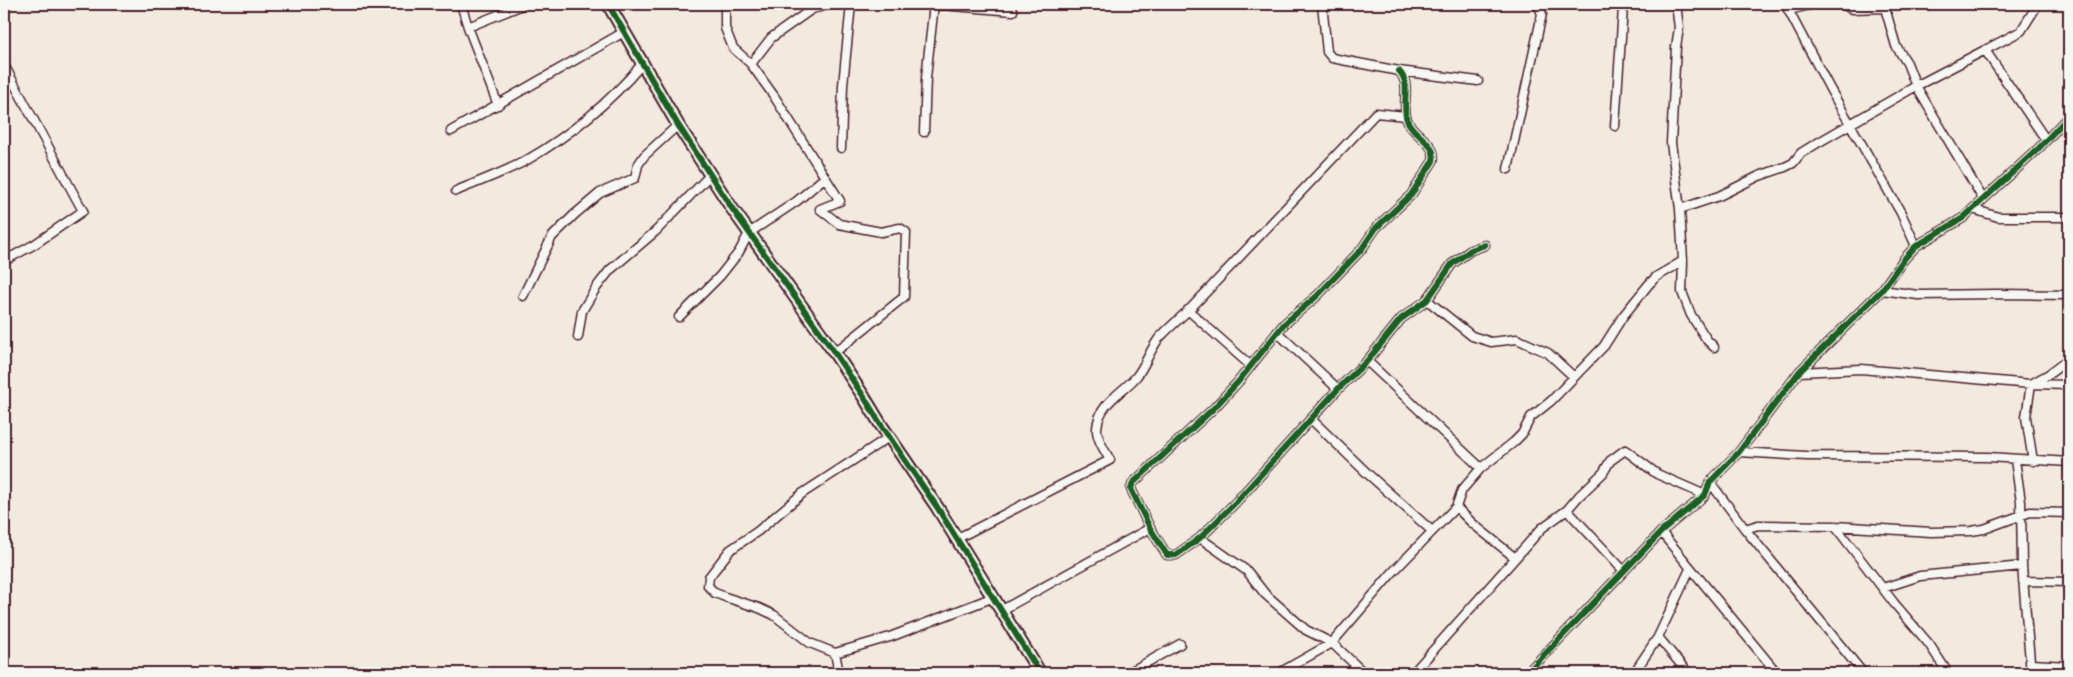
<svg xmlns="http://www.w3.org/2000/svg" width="2073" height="677" viewBox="0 0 2073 677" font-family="'Indie Flower',sans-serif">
  <rect width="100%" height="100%" fill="#f2eadf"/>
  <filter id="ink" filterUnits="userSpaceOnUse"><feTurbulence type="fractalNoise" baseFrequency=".02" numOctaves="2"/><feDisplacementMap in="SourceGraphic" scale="10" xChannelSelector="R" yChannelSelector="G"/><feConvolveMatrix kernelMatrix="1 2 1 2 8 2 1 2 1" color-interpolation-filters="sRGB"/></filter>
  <g filter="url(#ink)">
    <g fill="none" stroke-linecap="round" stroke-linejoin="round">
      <g stroke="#4a1f2b" stroke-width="11">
        <path id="street" d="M461 4 468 27 498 105
          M725 4V28L733 48 751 64 774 96 840 201 820 209 839 224 881 232 900 228 906 232 904 297 834 353
          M929 4 1013 11
          M1322 4 1327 52 1332 58 1399 71 1478 81
          M1676 4 1679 28 1676 47 1671 143 1680 209 1683 261 1682 292 1691 315 1707 340 1714 347
          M1785 4 1830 89 1901 213 1916 246
          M1842 4 1852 9 1885 8 1896 46 1907 63 1916 86 1983 199
          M2038 4 2021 31 1985 50 2046 140
          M1789 10 1814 4
          M468 27 525 4
          M751 64 771 38 812 9 832 4
          M4 65 83 211 35 244 4 261
          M1399 71C1412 84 1401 104 1407 120 1413 136 1438 143 1433 161L1411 195 1376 228 1361 250 1317 296 1284 324 1238 382 1214 408 1133 483 1131 489 1150 528 1167 555H1176L1200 538 1236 502 1338 389 1367 361 1401 319 1427 300 1452 264 1471 250 1485 245
          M1615 126 1623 8 1620 4
          M451 131 624 32
          M924 132 926 78 934 4
          M841 148 843 85 851 4
          M1508 169 1542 14 1538 4
          M456 191C480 181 505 172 527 160 572 134 609 103 642 64
          M1680 209 1719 196 1759 176 1785 167 1793 163 1801 153 1814 145 1916 86 1985 50
          M1973 209 1998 217H2069
          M1882 290 1918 295 1997 294 2069 295
          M523 296 552 237 574 215 600 193 635 178 638 165 644 156 678 125
          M1427 300 1472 336 1491 342 1517 339 1548 353 1574 377
          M1188 310 1251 366
          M679 317 720 276 739 252 749 233 797 201 824 178
          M1278 333 1338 389
          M578 337 582 311 596 288 610 270 656 231 710 175
          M1367 361 1481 468
          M1799 372 1861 369 2031 384 2069 385
          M1311 419 1368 474 1432 531
          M889 437 803 493 758 531 730 550 709 577 708 586 715 593 725 597 759 608 774 615 810 643 835 653 890 637 994 597
          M1739 452 1806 456 1988 457 2069 462
          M2015 460 2021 502 2022 566 2031 673
          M2033 461 2026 417 2031 384 2049 374 2069 359
          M1710 482 1745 529 1863 673
          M1456 507 1472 523 1514 557
          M1567 510 1624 571
          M1835 526 1894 603 1929 644 1948 673
          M1745 529 1758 525 1835 526 1931 532 1971 531 1984 529 2030 512 2069 513
          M1661 532 1777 673
          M1200 538 1247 571 1265 594 1306 630 1332 643 1364 673
          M956 539 1110 460C1105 451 1096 438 1097 428 1099 403 1122 393 1136 377 1146 365 1150 349 1160 337 1170 327 1181 317 1191 308L1376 113 1406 116
          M2023 581 2069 582
          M1883 588 1920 576 2022 566
          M1002 610 1150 528
          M1658 637 1688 673
          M835 653 839 673
          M2031 664 2069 666
          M1128 673 1180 644
          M1279 673 1332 643 1392 573 1456 507 1462 490 1481 468 1514 442 1522 434 1531 417 1551 401 1604 346 1623 316 1649 284 1656 277 1683 261
          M1413 673 1542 528 1567 510 1579 496 1603 473 1610 461 1625 450 1657 474 1705 495
          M1527 673 1661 532 1705 495 1710 482 1739 452 1799 372 1882 290 1904 259 1916 246 1963 218 2038 149 2069 116
          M1634 673 1658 637 1690 569"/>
      </g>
      <g stroke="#4a1f2b" stroke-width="15">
        <path id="secondary" d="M608 4 678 125 731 207 832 349 864 397 881 425 937 507 1040 673"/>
      </g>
      <use href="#street" stroke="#f6f6f2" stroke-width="8"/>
      <use href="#secondary" stroke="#f6f6f2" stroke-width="11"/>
      <g stroke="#f6f6f2" stroke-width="9">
        <path id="cycleway" d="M608 4 678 125 731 207 832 349 864 397 881 425 937 507 1040 673
          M1399 71C1412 84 1401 104 1407 120 1413 136 1438 143 1433 161L1411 195 1376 228 1361 250 1317 296 1284 324 1238 382 1214 408 1133 483 1131 489 1150 528 1167 555H1176L1200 538 1236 502 1338 389 1367 361 1401 319 1427 300 1452 264 1471 250 1485 245
          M1527 673 1661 532 1705 495 1710 482 1739 452 1799 372 1882 290 1904 259 1916 246 1963 218 2038 149 2069 116"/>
      </g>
      <use href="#cycleway" stroke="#1b5e20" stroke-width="6"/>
    </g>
  </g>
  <rect width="2073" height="677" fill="none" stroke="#f6f6f2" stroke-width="20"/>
  <rect x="10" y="10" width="2053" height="657" fill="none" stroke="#4a1f2b" stroke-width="2" filter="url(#ink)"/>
</svg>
